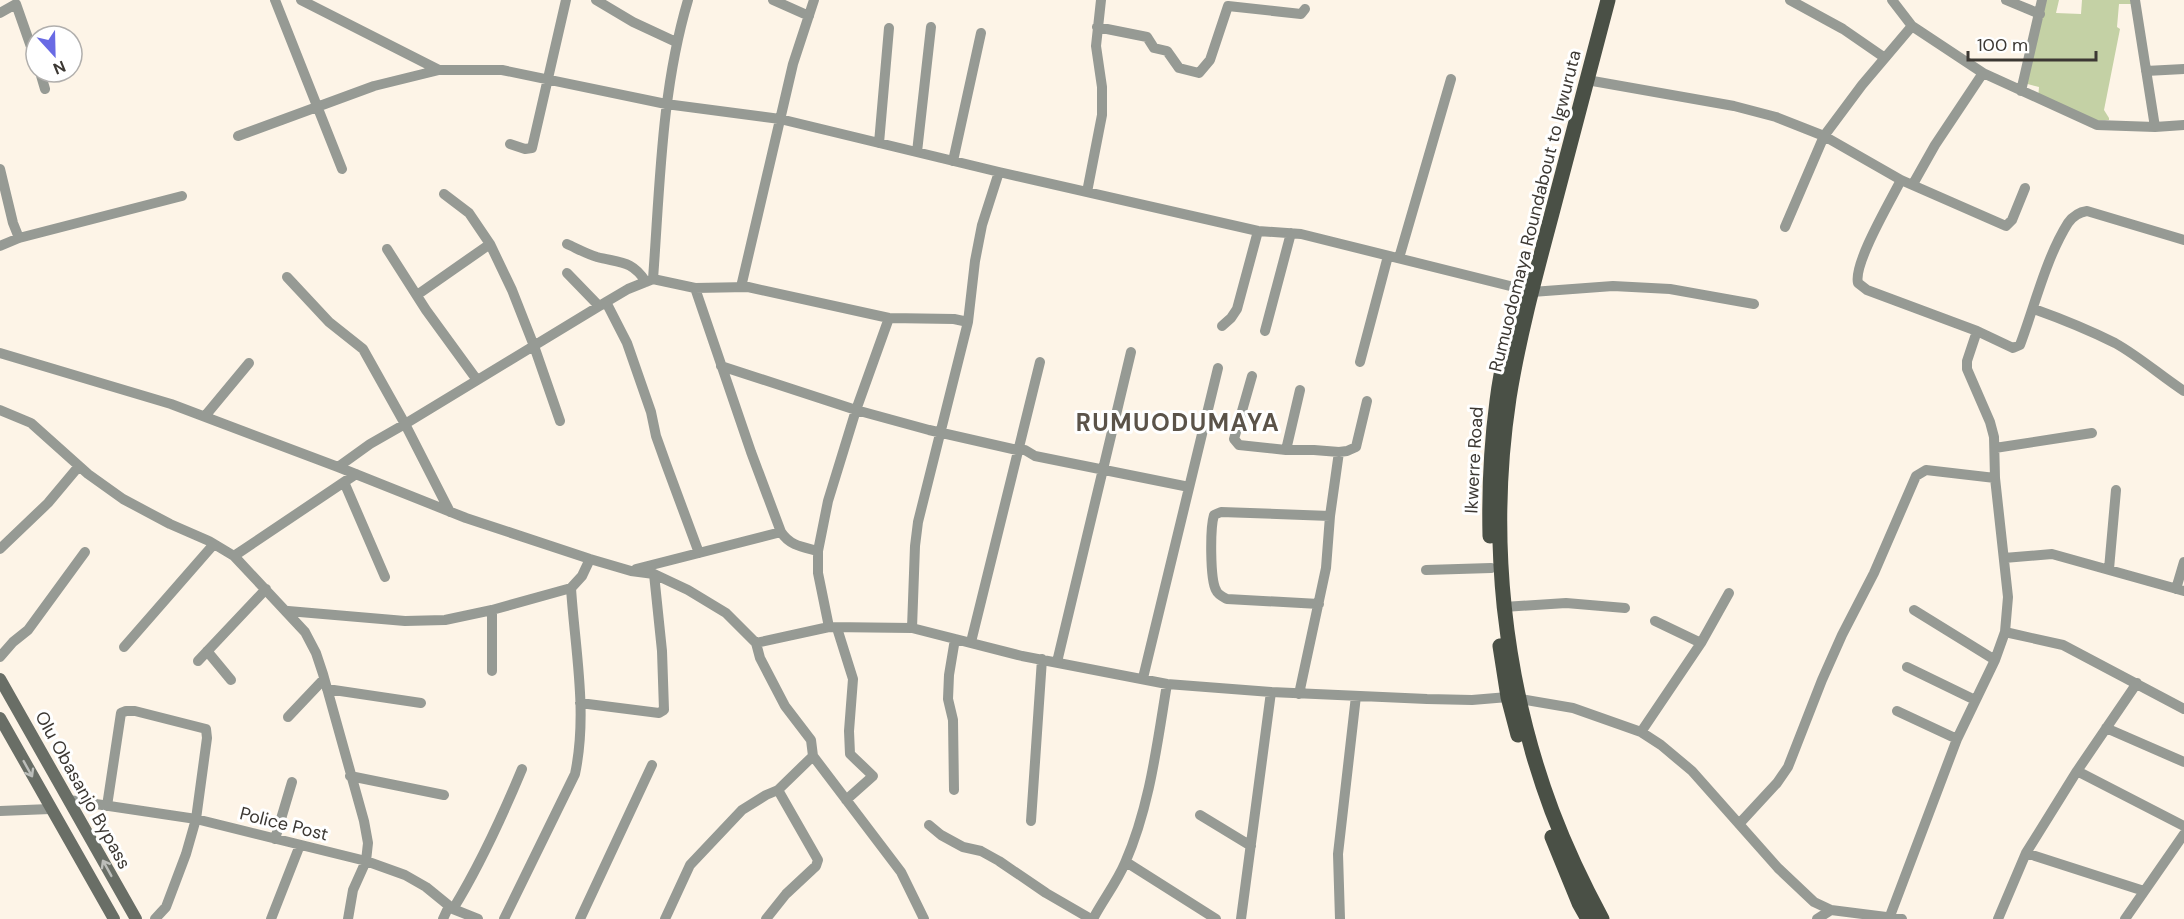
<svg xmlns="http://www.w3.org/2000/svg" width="2184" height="919" viewBox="0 0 2184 919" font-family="'DM Sans',sans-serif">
  <rect width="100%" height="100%" fill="#fdf4e7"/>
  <path fill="#c4d1a5" d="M2046 0H2059L2056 13 2081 14 2082 0H2131V4H2119L2117 27 2120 29 2104 110 2109 118V120L2097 121 2038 99 2039 87 2020 82Z"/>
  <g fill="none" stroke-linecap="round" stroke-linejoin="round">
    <path stroke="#969a94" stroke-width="10" d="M275 0 342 169
      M301 0 439 70
      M596 0 633 22 676 42
      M773 0 809 16
      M1790 0 1843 29 1885 58
      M1892 0 1912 26 1983 73 2097 125 2155 127 2184 125
      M2006 0 2040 14
      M2135 0 2155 127
      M0 13 16 4 36 61
      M1097 27 1147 37 1154 48 1167 51 1179 68 1199 73 1210 60 1228 6 1301 14 1305 9
      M2146 71 2184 69
      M40 72 45 89
      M1587 80 1734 106 1776 117 1824 136 1901 180 2006 226 2012 220 2025 188
      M2021 91 2042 0
      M238 136 374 86 439 70H502L666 104 780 119 999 172 1258 231 1301 234 1522 289
      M879 143 889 28
      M510 144 525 149 532 148 566 0
      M917 152 931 27
      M953 161 981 33
      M0 169 13 223 19 238
      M1913 184 1935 145 1983 73
      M1087 192 1102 115V87L1096 46 1101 0
      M444 194 469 213 490 244 512 290 534 346 560 421
      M1785 227 1824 136 1862 85 1912 26
      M567 244C576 248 587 254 597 257 620 263 632 260 646 282
      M0 246 19 238 182 196
      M387 249 426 310 477 380
      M1399 258 1451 79
      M567 273 599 306
      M287 277 329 322 363 349 405 424 450 512
      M653 279C660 186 661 91 688 0
      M741 287 793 64 814 0
      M695 288 751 452 781 532C790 546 803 547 818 551
      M1532 292 1613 286 1670 289 1754 304
      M417 295 490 244
      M606 302 627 343 651 412 656 436 666 464 699 553
      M2034 309C2062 319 2089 330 2115 343 2140 357 2161 376 2184 391
      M1222 326 1231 318 1237 309 1258 231
      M1265 331 1291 233
      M1977 331 2013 348 2020 345C2035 305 2046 258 2068 223 2073 216 2080 212 2087 211L2184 240
      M0 353 171 404 338 467 466 518 590 559 631 571 654 574 688 590 726 613 756 643 760 658 785 706 811 740 813 756 901 872 924 919
      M1360 362 1388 256
      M721 366 856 410 929 430 1017 450H1025L1035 456 1189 487
      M1252 376 1234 439 1239 445 1286 450H1314L1339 452 1347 451 1356 447 1367 401
      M0 410 31 423 88 474 123 499 170 524 209 541 234 556 305 632 316 653 323 674 364 821 368 843 366 861 353 890 348 919
      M205 416 249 363
      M1995 448 2092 433
      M1286 450 1300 390
      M338 467 370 444 405 424 606 302 628 289 653 279 695 288 748 287 889 318 954 319 968 322
      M344 482 385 577
      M0 549 48 503 79 466
      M234 556 356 474
      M2004 558 2052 554 2184 591
      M636 569 781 532
      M2109 569 2116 490
      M1426 570 1491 568
      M2176 589 2184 562
      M1319 604 1227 599C1223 597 1218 595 1216 590 1210 579 1210 528 1214 515L1221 512 1330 516
      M1504 607 1566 603 1625 608
      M492 610V671
      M1914 610 1995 660
      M288 611 405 621 445 620 492 610 571 588 582 576 590 559
      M1655 621 1701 643
      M829 627 818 573V551L828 501 856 410 889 318
      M837 628 853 679 849 731 850 754 873 776 846 800
      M912 628 915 546 918 522 968 322 975 261 982 225 999 172
      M2005 632 2063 645 2184 709
      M971 642 1040 362
      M756 643 829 627 912 628 1022 656 1167 684 1271 692 1427 699 1472 700 1508 697
      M124 647 214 544
      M207 651 231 680
      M0 657 13 642 28 630 85 552
      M198 661 266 589
      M1057 662 1131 352
      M1907 667 1975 700
      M1143 678 1218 368
      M327 689 421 703
      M1299 694 1326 568 1330 516 1339 452
      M1520 699 1573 708 1641 732 1661 745 1692 771 1778 868 1814 902 1831 910 1902 919
      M580 703 659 713 664 710 662 651 654 574
      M1897 711 1957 739
      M288 717 324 679
      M2106 728 2184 762
      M1641 732 1701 643 1729 593
      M2077 771 2184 826
      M350 776 444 795
      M954 790 953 720 948 699 949 675 955 639
      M69 800 196 819 366 861 405 875 426 887 453 909 478 919
      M107 806 121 713 126 711H135L206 729 207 738 196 819 186 854 166 907 155 919
      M0 811 50 809
      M1200 815 1251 846
      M1031 821 1042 659
      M1739 824 1777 783 1788 767 1822 680 1842 635 1874 573 1916 476 1926 470 1995 478
      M929 825 941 835 963 847 981 851 999 861 1046 893 1091 919
      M275 839 292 782
      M2026 853 2144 891
      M1126 862 1216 919
      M453 909C480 865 502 817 522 769
      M1890 916 1957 739 1995 660 2005 632 2008 597 1995 478 1994 437 1990 422 1967 369V361L1977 331 1867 290 1858 283C1853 264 1891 200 1901 180
      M271 919 300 845
      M443 919 449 906
      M504 919 575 774C588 713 575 650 571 588
      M580 919 652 765
      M665 919 690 865 742 810 766 795 778 790 813 756
      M766 919 786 894 816 866 818 860 778 790
      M1093 919C1103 900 1117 882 1125 863 1150 806 1157 744 1167 684
      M1241 919 1271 692
      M1340 919 1338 854 1356 696
      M1817 919 1831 910
      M1998 919 2026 853 2077 771 2137 683
      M2125 919 2184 834"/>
    <path stroke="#696e66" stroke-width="12" d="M0 679 136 919
      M0 718 114 919"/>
    <path stroke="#4a5046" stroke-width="15" d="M1490 536C1489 491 1491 446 1497 401 1502 359 1514 319 1525 279
      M1500 646 1508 697 1518 735
      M1552 837 1579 903 1588 919
      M1602 919C1583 884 1566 848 1552 811 1503 680 1488 536 1509 398 1519 336 1535 277 1551 217 1570 144 1589 72 1608 0"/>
  </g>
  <defs><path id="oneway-shaft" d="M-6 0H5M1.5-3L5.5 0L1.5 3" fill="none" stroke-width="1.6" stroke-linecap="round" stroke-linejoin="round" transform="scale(1.5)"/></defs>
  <g stroke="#bcbeba">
    <use href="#oneway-shaft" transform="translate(28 769) rotate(61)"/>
    <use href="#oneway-shaft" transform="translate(107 868) rotate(-119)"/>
  </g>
  <g text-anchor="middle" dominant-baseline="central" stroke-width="6" stroke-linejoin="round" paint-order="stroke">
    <g font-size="18" fill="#3c3833" stroke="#fff">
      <text transform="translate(1535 211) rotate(-76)">Rumuodomaya Roundabout to Igwuruta</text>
      <text transform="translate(1474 460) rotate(-87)">Ikwerre Road</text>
      <text transform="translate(83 790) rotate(61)">Olu Obasanjo Bypass</text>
      <text transform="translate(284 824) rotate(14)">Police Post</text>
    </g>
    <g font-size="24" font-weight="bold" letter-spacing="1.5" fill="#5b5349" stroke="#fff">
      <text x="1178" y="422">RUMUODUMAYA</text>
    </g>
  </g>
  <g transform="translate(54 54) rotate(158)"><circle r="28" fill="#ffffff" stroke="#b1afad" stroke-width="1.5"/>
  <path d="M0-4.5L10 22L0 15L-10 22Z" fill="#696ae4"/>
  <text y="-9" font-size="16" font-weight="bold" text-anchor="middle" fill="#3c3833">N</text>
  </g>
  <path d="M1968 51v9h128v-9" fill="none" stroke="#3c3833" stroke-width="3"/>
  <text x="1977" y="51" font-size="18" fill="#3c3833" stroke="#ffffff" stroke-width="4.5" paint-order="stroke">100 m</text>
</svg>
